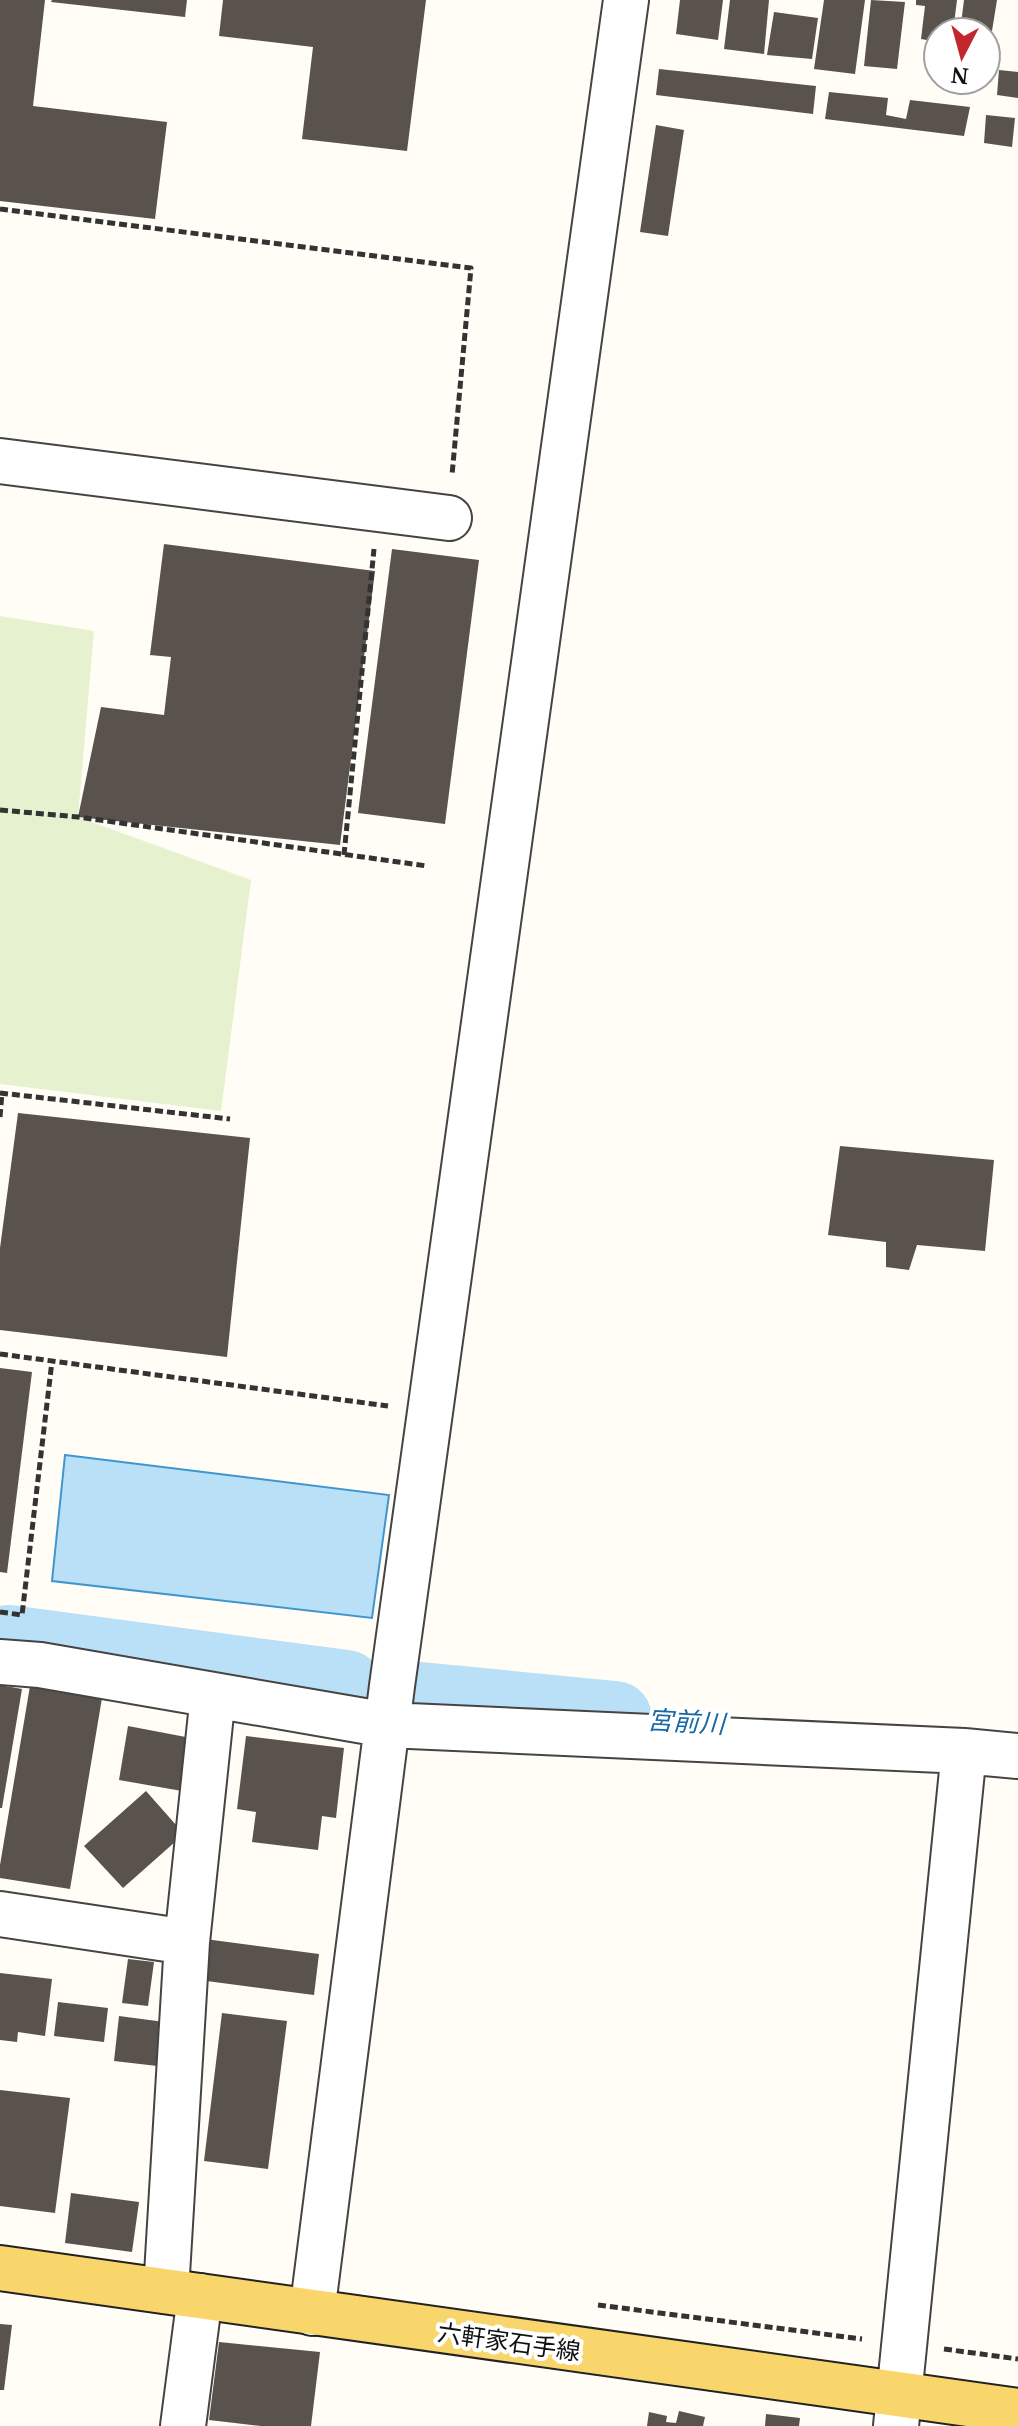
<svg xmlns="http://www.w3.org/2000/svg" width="1018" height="2426" viewBox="0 0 1018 2426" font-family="'Noto Serif','Noto Sans JP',serif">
  <rect width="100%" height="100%" fill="#fffdf5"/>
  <path fill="#e6f2cf" d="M0 616 94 631 78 817 251 880 221 1111 0 1084Z"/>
  <path fill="#b9e0f7" stroke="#3f96cf" stroke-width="2" d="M65 1455 389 1495 372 1618 52 1581Z"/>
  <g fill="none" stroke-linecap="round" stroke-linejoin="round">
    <path stroke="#b9e0f7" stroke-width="74" d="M8 1642 346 1687
      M420 1699 615 1718"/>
  </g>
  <path fill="#5a524d" d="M0 0H45L33 106 167 122 155 219 0 201Z
    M52 0H187L185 17 51 2Z
    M223 0H426L407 151 302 139 313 47 219 36Z
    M680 0H723L718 40 676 34Z
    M730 0H769L764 54 724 49Z
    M824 0H865L855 74 814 69Z
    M871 0 905 2 897 69 864 66Z
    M916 0H957L953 32H938V42L921 39 925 6 916 5Z
    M964 0H997L991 37H986V32H960Z
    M774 12 818 18 812 59 767 55Z
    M659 69 816 86 813 114 656 95Z
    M999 70 1018 72V98L997 95Z
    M829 92 888 98 886 115 906 119 910 100 970 107 964 136 825 119Z
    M986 115 1015 118 1012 147 984 143Z
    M656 125 684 130 668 236 640 232Z
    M164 544 375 571 340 845 78 817 101 707 164 715 171 657 150 655Z
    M392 549 479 560 445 824 358 813Z
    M18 1113 250 1138 227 1357 0 1330V1248Z
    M840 1146 994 1160 985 1251 917 1245 909 1270 886 1267V1242L828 1235Z
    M0 1368 32 1372 7 1573 0 1572Z
    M0 1685 22 1689 2 1808H0Z
    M30 1686 102 1698 70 1889 0 1878V1865Z
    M128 1726 191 1738 182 1791 119 1780Z
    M246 1736 344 1748 336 1818 322 1816 318 1850 252 1842 256 1812 237 1809Z
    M146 1791 184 1834 123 1888 84 1846Z
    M205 1939 319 1954 314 1995 199 1980Z
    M128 1959 154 1962 148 2006 122 2003Z
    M0 1973 52 1979 45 2036 18 2032 17 2042 0 2040Z
    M58 2002 108 2008 104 2042 54 2036Z
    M222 2013 287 2021 268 2169 204 2161Z
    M119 2016 172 2023 166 2067 114 2061Z
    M0 2090 70 2098 55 2213 0 2206Z
    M71 2193 139 2202 132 2252 65 2243Z
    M0 2324 12 2325 4 2390H0Z
    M219 2342 320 2352 311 2426H261L209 2420Z
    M679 2411 705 2417 703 2426H647L649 2412 667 2416 666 2422 676 2423Z
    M766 2414 800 2418 799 2426H765Z"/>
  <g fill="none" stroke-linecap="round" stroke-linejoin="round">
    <g stroke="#444" stroke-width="48">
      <path id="minor" d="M0 461 449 518
        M0 1662 40 1665 387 1725 964 1751 1018 1756
        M0 1914 187 1942
        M166 2291 187 1942 213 1695
        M312 2313 392 1686 626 0
        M183 2426 200 2296
        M896 2426 964 1751"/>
    </g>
    <g stroke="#222" stroke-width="48">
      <path id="major" d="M0 2268 1018 2411"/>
    </g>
    <path stroke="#333" stroke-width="5" stroke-dasharray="8 4" stroke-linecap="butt" d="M0 209 471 268 452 475
      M0 810 78 817 427 866
      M344 855 374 549
      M0 1093 230 1119
      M0 1117 2 1093
      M0 1354 388 1406
      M0 1612 22 1615 52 1361
      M598 2305 862 2339
      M944 2349 1018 2359"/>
    <use href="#minor" stroke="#fff" stroke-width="44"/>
    <use href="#major" stroke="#f9d66b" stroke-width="44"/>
  </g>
  <g text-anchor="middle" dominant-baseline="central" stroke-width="8" stroke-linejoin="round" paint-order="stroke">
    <g font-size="24" fill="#111" stroke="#fff">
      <text transform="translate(509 2341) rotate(8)">六軒家石手線</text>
    </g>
    <g font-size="26" font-style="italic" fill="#1768a6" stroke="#fff">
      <text transform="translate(686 1721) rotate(3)">宮前川</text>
    </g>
  </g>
  <g transform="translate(962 56) rotate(186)"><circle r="38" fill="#ffffff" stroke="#a0a0a0" stroke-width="2"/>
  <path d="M0-6L14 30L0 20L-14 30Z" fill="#c4262e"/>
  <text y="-12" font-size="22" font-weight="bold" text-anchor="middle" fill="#111111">N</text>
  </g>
</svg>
